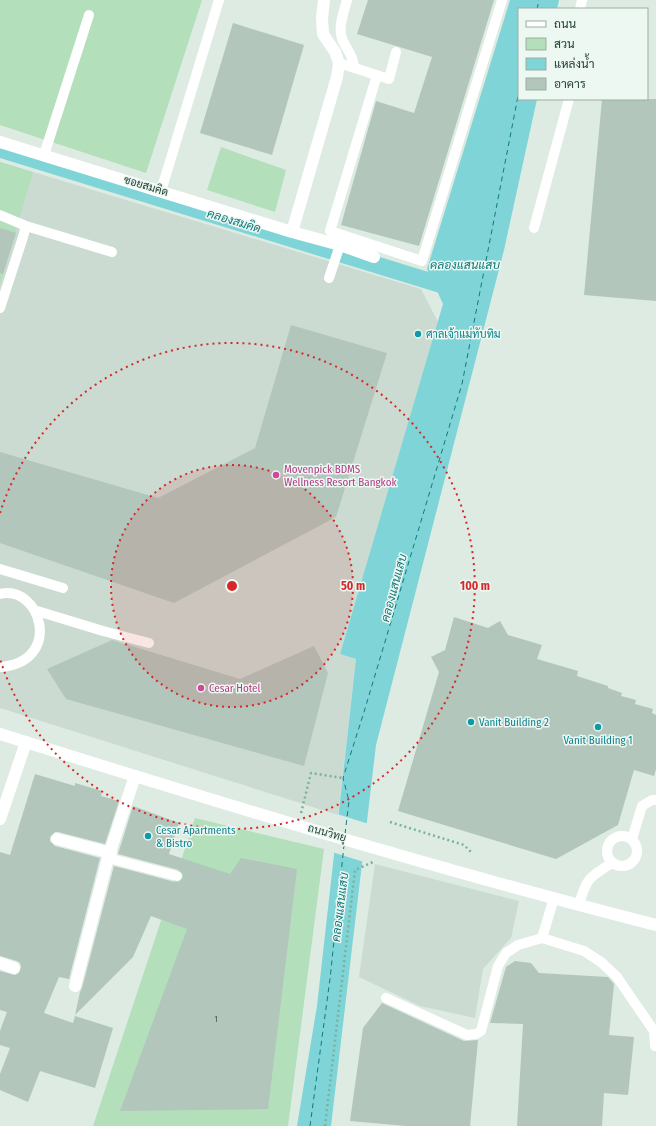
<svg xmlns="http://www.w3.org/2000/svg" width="656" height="1126" viewBox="0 0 656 1126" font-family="'Fira Sans Condensed',Sarabun,sans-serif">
  <rect width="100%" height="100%" fill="#ddebe3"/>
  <path fill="#cbdbd2" d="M0 162 421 289 438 322 340 654 356 659 338 815 0 708Z
    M375 864 519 901 511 938 483 969 475 1018 420 1006 359 977Z"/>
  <path fill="#b3dfba" d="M0 0H202L146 173 0 125Z
    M221 147 286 170 275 212 207 190Z
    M0 162 33 172 0 285Z
    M195 818 324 849 288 1126H93Z"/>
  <path fill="#7ed4d7" d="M510 0H559L557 9H519V99H537L504 250 376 745 331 1126H297L317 1006 356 659 340 654 443 304 427 269Z"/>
  <path fill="#ddebe3" d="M337 814 369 824 364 862 332 852Z"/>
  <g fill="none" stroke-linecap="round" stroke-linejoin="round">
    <path stroke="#7ed4d7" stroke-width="17" d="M0 149 455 289"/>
    <path stroke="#12797e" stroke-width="1" stroke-dasharray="5 4" stroke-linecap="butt" d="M537 9 539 0
      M345 834 349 801 343 778 364 712 462 384 519 91
      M310 1126 330 979 344 845"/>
  </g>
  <path fill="#b2c6bc" d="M368 0H494L419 246 341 225 376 101 414 113 432 57 357 34Z
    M233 23 304 45 272 155 200 133Z
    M602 99H656V301L584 295Z
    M0 228 16 233 3 274 0 273Z
    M291 325 387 353 336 517 174 603 0 543V452L158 498 255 448Z
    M454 617 488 628 500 621 508 635 542 645 537 659 578 671 577 676 608 686V688L622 693 621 696 636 700 635 704 653 709 652 713 656 715V769L654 776 634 770 618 825 556 859 398 811 439 672 431 657 445 650Z
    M112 640 240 679 314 646 328 673 304 766 66 699 47 669Z
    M35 774 75 786V783L102 791 101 796 119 801 105 844 58 832H55L50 837V841L55 846 100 858 69 979 59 977 44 1013 73 1023 75 1016 113 1028 95 1088 40 1071 28 1102 0 1090V1074L10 1048 0 1045V1031L7 1012 0 1010V971L15 975 19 973 21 967 20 963 17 961 0 956V852L10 855Z
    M133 806 179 823 169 854 230 874 241 858 297 869 268 1109 120 1111 187 929 151 916 133 957 75 1015 80 992 82 988 114 866 175 882H179L183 878V874L179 870 118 854Z
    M515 961 531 963 539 973 608 977 614 984 609 1035 634 1037 628 1095 604 1093 602 1126H517L523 1024 490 1023 506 967Z
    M382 1003 464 1041 478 1040 470 1126H406L350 1121 363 1028Z"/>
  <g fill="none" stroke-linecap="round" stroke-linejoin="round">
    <path stroke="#7ab29a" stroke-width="2.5" stroke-dasharray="2 3" stroke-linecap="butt" d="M301 813 311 773 343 778
      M390 822 464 845 471 852
      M325 1126 355 870 373 862"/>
    <path stroke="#fff" stroke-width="10" d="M347 0C343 15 336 31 345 45 350 54 353 57 354 68
      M580 9 582 0
      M339 63 389 79 396 52
      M377 75 330 231 422 261 502 0
      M44 155 89 15
      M161 191 219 0
      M0 215 26 226 23 237 0 308
      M26 226 112 252
      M534 228 569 99
      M329 278 340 245
      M0 569 63 588
      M0 594C41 584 64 662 0 667
      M34 610 103 631 149 643
      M607 851a15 15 0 1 1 30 0a15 15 0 1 1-30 0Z
      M632 839 642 806 652 800H656
      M108 858 177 876
      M579 905C586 879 589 877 612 863
      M542 938 584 951 601 962 617 977 654 1031 655 1046H656
      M386 998 467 1035 476 1034 481 1031 498 966 506 953 518 945 542 938 554 898"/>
    <path stroke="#fff" stroke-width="12" d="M0 142 292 232 340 245 374 257
      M292 232 337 77 339 63 335 52 323 34 322 18 324 0
      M0 819 26 742
      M57 839 111 853
      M0 963 14 968
      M75 986 108 858 135 776"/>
    <path stroke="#fff" stroke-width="12" d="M0 734C217 802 435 869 656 925"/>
  </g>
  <circle cx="232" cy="586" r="121" fill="#d62828" fill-opacity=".12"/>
  <g fill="none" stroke="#d62828" stroke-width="2" stroke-dasharray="2 4">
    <circle cx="232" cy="586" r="121"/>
    <path d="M0 513A243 243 0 1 1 0 659"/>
  </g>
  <g fill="#0f9aa8" stroke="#eef8f2" stroke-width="1.5">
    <circle cx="418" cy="334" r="4"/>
    <circle cx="471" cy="722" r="4"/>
    <circle cx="598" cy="727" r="4"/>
    <circle cx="148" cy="836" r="4"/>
  </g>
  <g fill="#d1479c" stroke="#eef8f2" stroke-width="1.5">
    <circle cx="276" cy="475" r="4"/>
    <circle cx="201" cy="688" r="4"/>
  </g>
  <g text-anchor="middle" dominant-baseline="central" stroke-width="3" stroke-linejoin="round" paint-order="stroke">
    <g font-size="9" fill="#425e53">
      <text x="216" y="1019">1</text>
    </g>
    <g font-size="11" fill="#1d3c30" stroke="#eef8f2">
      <text transform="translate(146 186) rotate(17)">ซอยสมคิด</text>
      <text transform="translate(327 833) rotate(16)">ถนนวิทยุ</text>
    </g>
    <g font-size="11" fill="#0d838f" stroke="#eef8f2" text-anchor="start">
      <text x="426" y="334">ศาลเจ้าแม่ทับทิม</text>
      <text x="479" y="722">Vanit Building 2</text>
      <text x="598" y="740" text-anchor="middle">Vanit Building 1</text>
      <text x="156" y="830">Cesar Apartments<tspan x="156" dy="13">&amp; Bistro</tspan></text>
    </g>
    <g font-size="11" fill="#b23c85" stroke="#eef8f2" text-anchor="start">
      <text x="284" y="469">Movenpick BDMS<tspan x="284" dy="13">Wellness Resort Bangkok</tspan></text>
      <text x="209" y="688">Cesar Hotel</text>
    </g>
    <g font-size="12" font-style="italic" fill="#12797e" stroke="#eef8f2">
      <text transform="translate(234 221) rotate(17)">คลองสมคิด</text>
      <text x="465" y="265">คลองแสนแสบ</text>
      <text transform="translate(394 588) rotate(-75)">คลองแสนแสบ</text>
      <text transform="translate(340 907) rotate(-83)">คลองแสนแสบ</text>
    </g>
  </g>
  <circle cx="232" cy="586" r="6" fill="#d62828" stroke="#eef8f2" stroke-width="2"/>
  <g font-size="12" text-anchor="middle" font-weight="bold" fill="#d62828" stroke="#eef8f2" stroke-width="3" stroke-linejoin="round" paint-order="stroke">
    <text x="353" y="590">50 m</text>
    <text x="475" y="590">100 m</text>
  </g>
  <rect x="518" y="8" width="130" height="92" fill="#eef8f2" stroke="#9aada4"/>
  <rect x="526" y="21" width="20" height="6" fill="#ffffff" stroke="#9aada4"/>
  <text x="554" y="28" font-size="12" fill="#1d3c30">ถนน</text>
  <rect x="526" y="38" width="20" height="12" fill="#b3dfba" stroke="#9aada4"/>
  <text x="554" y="48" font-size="12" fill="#1d3c30">สวน</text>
  <rect x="526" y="58" width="20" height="12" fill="#7ed4d7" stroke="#9aada4"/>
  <text x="554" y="68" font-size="12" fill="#1d3c30">แหล่งน้ำ</text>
  <rect x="526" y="78" width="20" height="12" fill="#b2c6bc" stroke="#9aada4"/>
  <text x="554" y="88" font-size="12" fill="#1d3c30">อาคาร</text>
</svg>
